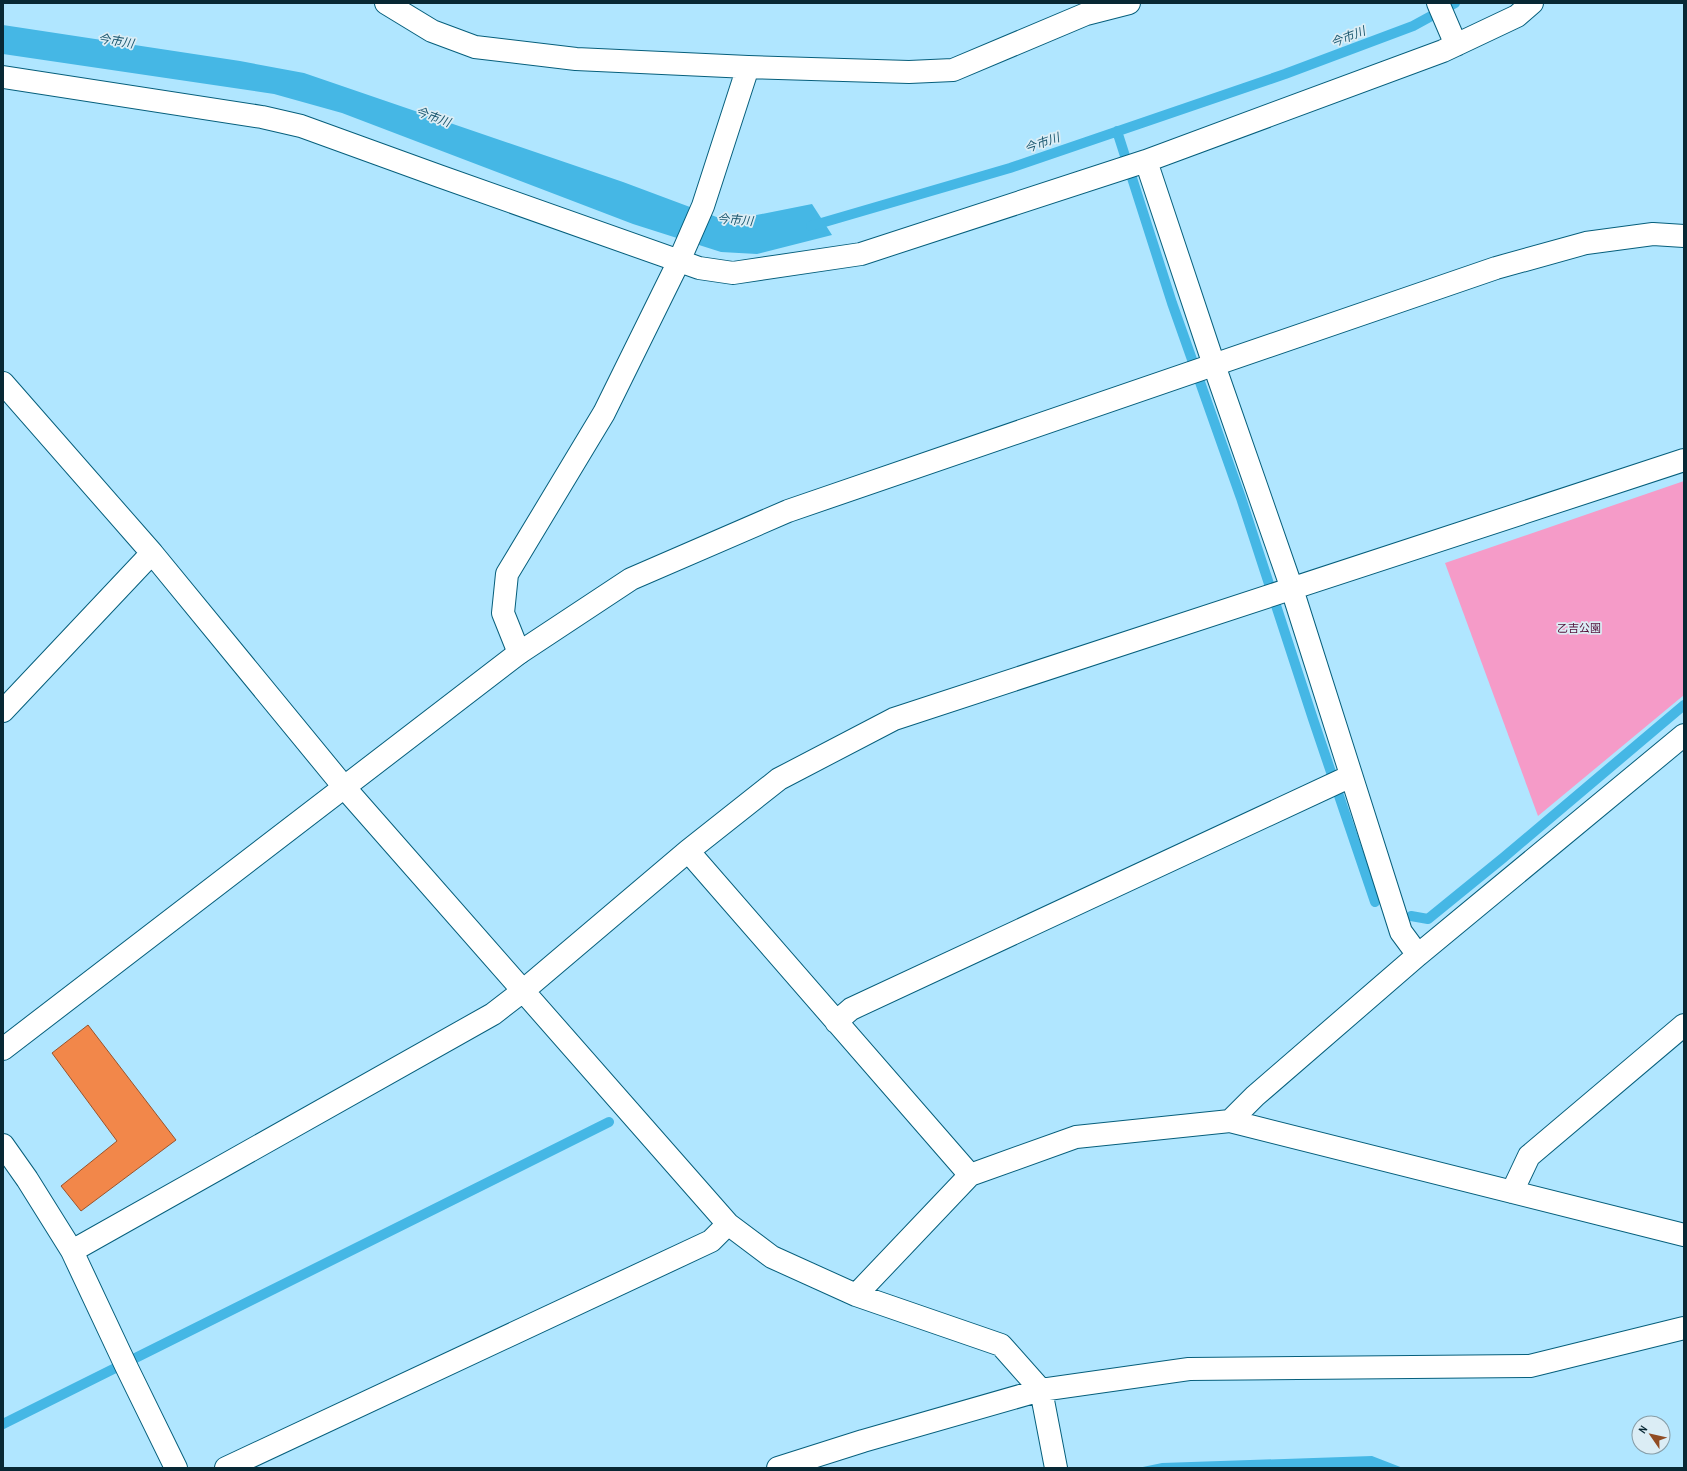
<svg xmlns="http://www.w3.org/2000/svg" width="1687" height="1471" viewBox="0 0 1687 1471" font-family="'Archivo Narrow','Noto Sans JP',sans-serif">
  <rect width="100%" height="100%" fill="#b0e6ff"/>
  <path fill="#f59bc8" d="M1684 481V695L1538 816 1445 563Z"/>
  <path fill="#45b7e5" d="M3 25 240 61 304 73 623 182 714 216 726 221 812 204 832 235 757 254 721 252 633 224 342 113 274 94 3 54Z
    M1372 1456 1403 1468H1138L1162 1463Z"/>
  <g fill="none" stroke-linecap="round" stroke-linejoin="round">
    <path stroke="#45b7e5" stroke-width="10" d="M1117 131 1172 303 1241 498 1313 719 1375 902
      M811 226 1010 168 1285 74 1413 26 1455 3
      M1411 916 1428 919 1503 858 1684 705
      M3 1424 609 1122"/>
  </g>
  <path fill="#f2874a" stroke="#9a532b" d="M88 1025 176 1140 81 1211 61 1186 117 1141 52 1053Z"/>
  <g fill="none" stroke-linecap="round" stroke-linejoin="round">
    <g stroke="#065f7c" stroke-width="24">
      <path id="minor" d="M386 3 432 31 475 47 576 59 748 67 909 72 953 70 1086 14 1129 3
        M1438 3 1456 45
        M3 77 262 117 301 126 439 176 699 268 733 273 861 254 1146 161
        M3 383 152 553 344 787 728 1224 772 1257 856 1295 1001 1345 1041 1390 1056 1468
        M519 653 503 613 507 574 604 413 679 261 703 206 748 67
        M3 711 152 553
        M688 851 970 1175
        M1418 955 1401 932 1292 589 1214 365 1146 161 1443 51 1517 16 1532 3
        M836 1022 851 1009 1351 776
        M1230 1121 1255 1096 1418 955 1684 735
        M3 1145 27 1179 72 1251 127 1368 176 1468
        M1512 1192 1529 1156 1684 1025
        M72 1251 493 1014 524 990 688 851 779 779 894 719 1684 460
        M856 1295 970 1175 1076 1137 1230 1121 1684 1235
        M226 1468 711 1241 728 1224
        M778 1468 863 1441 1041 1390 1189 1369 1530 1366 1684 1328"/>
    </g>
    <g stroke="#065f7c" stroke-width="24">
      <path id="tertiary" d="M3 1049 519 653 631 579 788 511 1496 268 1586 243 1653 234 1684 236"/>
    </g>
    <use href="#minor" stroke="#fff" stroke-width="22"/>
    <use href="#tertiary" stroke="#fff" stroke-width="22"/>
  </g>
  <g text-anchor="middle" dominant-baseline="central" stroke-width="3.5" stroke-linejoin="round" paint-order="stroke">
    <g font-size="11" fill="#520e37" stroke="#dbedf5">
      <text x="1579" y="628">乙吉公園</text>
    </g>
    <g font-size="12" font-style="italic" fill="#1a576f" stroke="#dbedf5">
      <text transform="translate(1348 37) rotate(-21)">今市川</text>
      <text transform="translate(116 41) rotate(9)">今市川</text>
      <text transform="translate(433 117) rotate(20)">今市川</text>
      <text transform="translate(1042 143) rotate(-19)">今市川</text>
      <text transform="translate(735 220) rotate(4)">今市川</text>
    </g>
  </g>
  <rect width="1687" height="1471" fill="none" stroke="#082834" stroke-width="8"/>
  <g transform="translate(1651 1435) rotate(304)"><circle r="19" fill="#dbedf5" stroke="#879ea8"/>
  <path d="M0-3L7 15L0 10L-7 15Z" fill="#914c23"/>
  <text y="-6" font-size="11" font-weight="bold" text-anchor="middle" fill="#082834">N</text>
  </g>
</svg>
